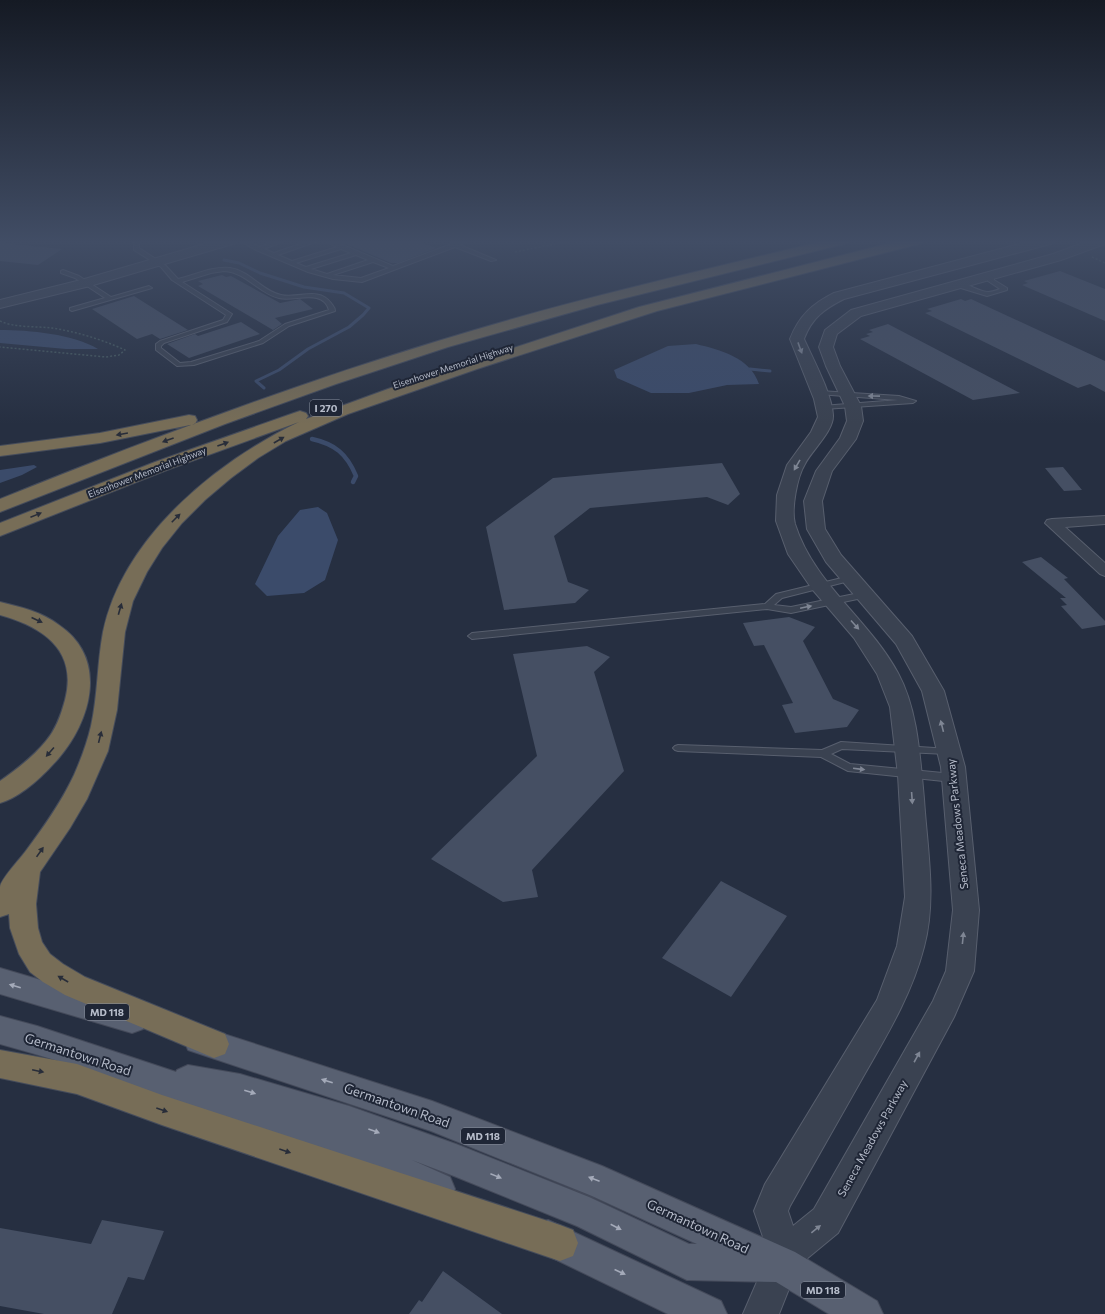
<svg xmlns="http://www.w3.org/2000/svg" width="1105" height="1314" viewBox="0 0 1105 1314" font-family="Commissioner,sans-serif">
  <rect width="100%" height="100%" fill="#262f41"/>
  <path fill="#3b4b6a" d="M0 330C29 330 74 334 98 349H66L0 343Z
    M696 344C720 350 750 357 759 384L727 385 689 393H651L617 378 614 370 668 346Z
    M34 465 37 467 22 475 0 483V470Z
    M318 507 327 513 338 540 325 580 304 593 267 596 255 584 278 536 300 510Z"/>
  <g fill="none" stroke-linecap="round" stroke-linejoin="round">
    <path stroke="#3b4b6a" stroke-width="3" d="M224 260 239 263 260 273 304 287 344 293 369 308 363 315 349 327 308 349 279 370 256 381 264 388
      M750 369 770 371"/>
    <path stroke="#3b4b6a" stroke-width="4.5" d="M312 439C335 444 347 454 356 476L353 482"/>
  </g>
  <path fill="#454f63" d="M337 240H415L436 248 398 263H391Z
    M2 243 62 249 38 265 0 261V244Z
    M1060 271 1105 289V321L1022 285 1028 283 1024 281Z
    M222 275 226 277 231 276 280 303 300 299 313 309 275 318 282 324 273 330 198 286 203 284 198 281Z
    M134 296 188 330 160 339 152 334 137 339 92 309Z
    M961 299 965 301 971 299 1105 361V392L1090 384 1078 388 925 313 932 311 927 309Z
    M241 322 260 334 189 358 167 344 195 334 198 336Z
    M888 324 1020 393 973 400 860 339 870 336 866 334 873 332 869 330Z
    M722 463 740 494 728 505 707 497 590 508 554 536 568 582 589 590 575 603 504 610 486 527 553 478Z
    M1063 467 1082 490 1064 491 1045 468Z
    M1041 557 1068 578 1064 579 1105 621V625L1082 629 1061 606 1067 605 1060 598H1066L1022 562Z
    M789 617 815 627 803 641 833 699 859 710 847 727 795 733 782 705 793 703 764 645 754 646 743 623Z
    M587 646 610 657 594 672 624 771 532 870 538 897 503 902 431 859 537 756 513 654Z
    M721 881 787 916 731 997 662 958Z
    M102 1220 164 1231 144 1280 128 1277 112 1314H44L0 1306V1228L91 1244Z
    M443 1271 502 1314H409L419 1300 422 1302Z"/>
  <g fill="none" stroke-linecap="round" stroke-linejoin="round">
    <g stroke="#585f6e" stroke-width="2">
      <path id="service" d="M0 240H3V241L0 243Z
        M134 240H139V248L165 265 178 279C195 275 212 266 230 268 250 271 262 291 281 295 299 299 318 286 331 303 333 306 335 307 335 311L289 326 263 343 194 365 177 366 156 350V344L160 341 223 320 226 315 172 280 161 267 134 250ZM224 271C246 272 258 293 279 298 294 302 323 288 329 310L285 324 259 341 191 362 180 363 161 348V346L164 343 227 322 232 314 182 282 211 273Z
        M238 240H245L260 247 278 240H286L264 249 274 253 312 240H321L278 255 292 261 337 247 323 240H331L393 266 462 240H470L460 245 496 260 491 261 455 247 362 282 333 279 308 272 256 250ZM341 249 351 253 306 267 296 263ZM356 255 368 260 327 274 311 269ZM373 262 389 268 361 278 333 275Z
        M63 270 79 276 111 297 149 286 152 288 72 311 70 310V308L105 298 75 278 61 273V271Z
        M991 274 994 276V280L1007 288V290L987 296 951 285C962 278 977 292 988 292 992 292 997 290 1000 289L988 281V276Z
        M820 391 899 396 916 401 913 403 824 409 821 407 822 406 898 400 818 394V392Z
        M850 576 854 578 853 580 782 598 774 605 791 607 864 592 868 595 867 597 791 613 767 609 472 639 468 636 472 633 765 604 776 594Z
        M841 742 950 749 952 751 950 753 947 754 842 749 831 754 850 764 953 774 957 775 958 778 957 781 953 782 848 771 821 757 678 751 675 750 673 748 675 746 678 745 822 750Z"/>
    </g>
    <g stroke="#585f6e" stroke-width="2">
      <path id="minor" d="M1105 516V524L1065 527 1105 563V576L1100 574 1045 523 1047 520 1052 519Z"/>
    </g>
    <g stroke="#585f6e" stroke-width="2">
      <path id="tertiary" d="M218 240H238L236 243 90 286 0 308V300L81 280Z
        M1034 240H1056L1054 243 844 299C824 309 812 318 804 339 813 359 832 394 833 415 834 431 812 450 805 464 797 477 791 509 795 524 814 584 868 618 898 673 918 710 920 757 924 799 927 847 937 899 924 947 912 994 887 1035 863 1077 839 1120 814 1163 790 1206L788 1211 793 1226 814 1209 933 1001 946 971 953 910 941 767 922 691 896 644 826 562 807 529 804 501 816 471 840 438 847 421 845 406 826 366 819 347 825 330 851 310 1053 254 1091 240H1105V244L1061 260 861 316 837 334 833 347 840 366 861 406 863 421 856 439 832 471 822 501 825 529 841 555 912 636 944 691 965 767 979 910 974 971 954 1017 838 1233 798 1266 779 1314H743L769 1254 754 1211 765 1184 877 1000 897 946 905 897 898 775 890 707 877 674 854 638 812 589 788 554 776 521 777 495 787 465 811 432 818 417 814 399 790 339C799 316 812 304 834 293Z"/>
    </g>
    <g stroke="#444a5a" stroke-width="2">
      <path id="primary" d="M0 968 132 1007 143 1011 147 1020 143 1029 132 1033 0 994Z
        M0 1016 37 1026 176 1072 177 1070 188 1065 240 1074 349 1106 456 1144 589 1197 689 1244H697L592 1196 431 1131 188 1050 184 1040 188 1030 199 1026 432 1101 602 1166 795 1252 877 1301 883 1314H829L776 1282 687 1280 577 1226 454 1176 412 1160 450 1177 455 1189 450 1201 438 1206C295 1147 150 1085 0 1044Z
        M548 1220 721 1301 727 1314H668L536 1250 530 1238 536 1226Z"/>
    </g>
    <g stroke="#454c5b" stroke-width="2">
      <path id="motorway" d="M827 240H850L848 243 597 305 448 347 336 384 225 424 0 512V499C144 441 290 386 438 341 566 301 697 272 827 240Z
        M902 240H925L923 243 657 311 477 369 348 414 286 441 258 458 231 478 205 500 182 523 162 548 147 572 133 601 125 632 117 710 108 751 87 799 70 828 40 872 36 904 38 928 42 942 50 954 63 964 85 977 225 1034 229 1044 225 1054 214 1058 65 995 43 982 30 972 19 954 10 928 9 914 0 917C0 907 0 896 0 887 1 879 19 860 25 852 43 828 61 803 74 775 81 759 87 743 91 726 98 695 97 663 103 632 123 537 216 462 299 422L167 470 0 536V523L155 462 294 413 300 411 306 413 308 416 306 419 388 389 639 307Z
        M189 415 195 416 197 420 195 424 100 443 0 456V446L100 433Z
        M0 602C21 607 42 612 59 625 109 659 91 721 58 759 43 776 21 797 0 803V781C17 769 33 757 46 741 56 729 61 715 65 700 78 650 43 627 0 615Z
        M0 1050 77 1064 162 1095 560 1225 573 1230 578 1243 573 1256 560 1261 162 1125 77 1094 0 1078Z"/>
    </g>
    <path stroke="#465a5f" stroke-width="1.5" stroke-dasharray="2 2" stroke-linecap="butt" d="M515 252 575 240
      M1092 257 1105 263
      M0 321C15 328 35 326 52 328 77 332 101 339 125 350L119 355 106 357 0 347"/>
    <use href="#service" fill="#3a4251" fill-rule="evenodd"/>
    <use href="#minor" fill="#3a4251" fill-rule="evenodd"/>
    <use href="#tertiary" fill="#3a4251" fill-rule="evenodd"/>
    <use href="#primary" fill="#586071" fill-rule="evenodd"/>
    <use href="#motorway" fill="#776d57" fill-rule="evenodd"/>
  </g>
  <defs><path id="oneway-solid" d="M-6-.8H1V-3.2L6.5 0L1 3.2V.8H-6Z"/></defs>
  <g fill="#7f8694">
    <use href="#oneway-solid" transform="translate(800 348) rotate(70)"/>
    <use href="#oneway-solid" transform="translate(874 396) rotate(-179)"/>
    <use href="#oneway-solid" transform="translate(797 465) rotate(120)"/>
    <use href="#oneway-solid" transform="translate(806 607) rotate(-12)"/>
    <use href="#oneway-solid" transform="translate(855 625) rotate(48)"/>
    <use href="#oneway-solid" transform="translate(942 726) rotate(-104)"/>
    <use href="#oneway-solid" transform="translate(859 769) rotate(7)"/>
    <use href="#oneway-solid" transform="translate(912 798) rotate(86)"/>
    <use href="#oneway-solid" transform="translate(963 938) rotate(-84)"/>
    <use href="#oneway-solid" transform="translate(917 1057) rotate(-61)"/>
    <use href="#oneway-solid" transform="translate(816 1229) rotate(-39)"/>
  </g>
  <g fill="#282d39">
    <use href="#oneway-solid" transform="translate(122 434) rotate(170)"/>
    <use href="#oneway-solid" transform="translate(168 440) rotate(160)"/>
    <use href="#oneway-solid" transform="translate(279 440) rotate(-30)"/>
    <use href="#oneway-solid" transform="translate(223 444) rotate(-20)"/>
    <use href="#oneway-solid" transform="translate(36 515) rotate(-22)"/>
    <use href="#oneway-solid" transform="translate(176 518) rotate(-45)"/>
    <use href="#oneway-solid" transform="translate(120 609) rotate(-74)"/>
    <use href="#oneway-solid" transform="translate(37 620) rotate(25)"/>
    <use href="#oneway-solid" transform="translate(100 737) rotate(-76)"/>
    <use href="#oneway-solid" transform="translate(50 752) rotate(131)"/>
    <use href="#oneway-solid" transform="translate(40 852) rotate(-55)"/>
    <use href="#oneway-solid" transform="translate(63 979) rotate(-150)"/>
    <use href="#oneway-solid" transform="translate(38 1071) rotate(12)"/>
    <use href="#oneway-solid" transform="translate(162 1110) rotate(19)"/>
    <use href="#oneway-solid" transform="translate(285 1151) rotate(19)"/>
  </g>
  <g fill="#a4aab9">
    <use href="#oneway-solid" transform="translate(15 986) rotate(-164)"/>
    <use href="#oneway-solid" transform="translate(327 1081) rotate(-162)"/>
    <use href="#oneway-solid" transform="translate(250 1092) rotate(17)"/>
    <use href="#oneway-solid" transform="translate(374 1131) rotate(20)"/>
    <use href="#oneway-solid" transform="translate(496 1176) rotate(22)"/>
    <use href="#oneway-solid" transform="translate(594 1179) rotate(-159)"/>
    <use href="#oneway-solid" transform="translate(616 1227) rotate(27)"/>
    <use href="#oneway-solid" transform="translate(620 1272) rotate(25)"/>
  </g>
  <linearGradient id="sky" x2="0" y2="1"><stop stop-color="#151a24"/><stop offset="0.57" stop-color="#414d65"/><stop offset="1" stop-color="#414d65" stop-opacity="0"/></linearGradient>
  <rect width="1105" height="424" fill="url(#sky)"/>
  <g text-anchor="middle" dominant-baseline="central" stroke-width="4" stroke-linejoin="round" paint-order="stroke">
    <g font-size="9" fill="#b7bdcb" stroke="#1f2636">
      <text transform="translate(453 366) rotate(-18)">Eisenhower Memorial Highway</text>
      <text transform="translate(147 472) rotate(-21)">Eisenhower Memorial Highway</text>
    </g>
    <g fill="#1f2636" stroke="#89909e" stroke-width="1">
      <rect x="310" y="400" width="32" height="16" rx="3"/>
      <rect x="85" y="1004" width="44" height="16" rx="3"/>
      <rect x="461" y="1128" width="44" height="16" rx="3"/>
      <rect x="801" y="1282" width="44" height="16" rx="3"/>
    </g>
    <g font-size="10" font-weight="bold" fill="#b7bdcb">
      <text x="326" y="408">I 270</text>
      <text x="107" y="1012">MD 118</text>
      <text x="483" y="1136">MD 118</text>
      <text x="823" y="1290">MD 118</text>
    </g>
    <g font-size="11" fill="#b7bdcb" stroke="#1f2636">
      <text transform="translate(957 824) rotate(-96)">Seneca Meadows Parkway</text>
      <text transform="translate(872 1138) rotate(-61)">Seneca Meadows Parkway</text>
    </g>
    <g font-size="13" fill="#b7bdcb" stroke="#1f2636">
      <text transform="translate(78 1054) rotate(18)">Germantown Road</text>
      <text transform="translate(397 1105) rotate(19)">Germantown Road</text>
      <text transform="translate(698 1226) rotate(25)">Germantown Road</text>
    </g>
  </g>
</svg>
